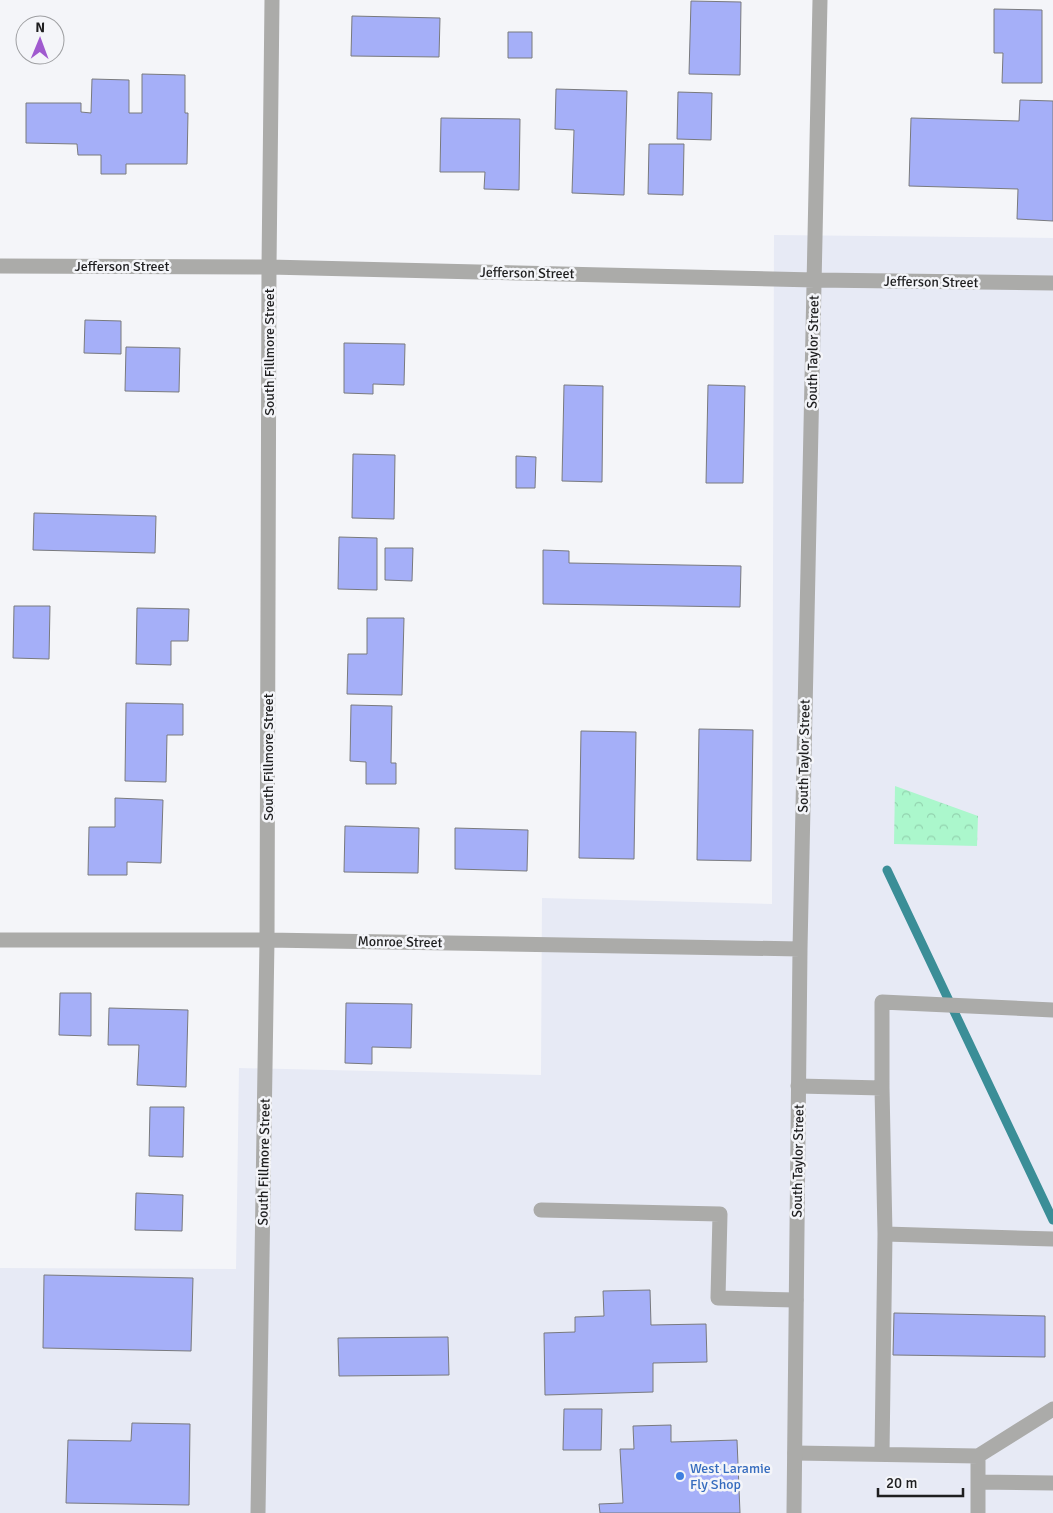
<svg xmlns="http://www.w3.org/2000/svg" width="1053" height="1513" viewBox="0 0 1053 1513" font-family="Signika,sans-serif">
  <defs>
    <pattern id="park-crowns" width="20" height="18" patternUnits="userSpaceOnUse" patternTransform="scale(1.25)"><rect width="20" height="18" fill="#abf7cc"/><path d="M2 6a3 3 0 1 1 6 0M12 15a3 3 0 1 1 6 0" fill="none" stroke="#93d3af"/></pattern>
  </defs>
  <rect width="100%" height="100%" fill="#f4f5f9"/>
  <path fill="#e7eaf5" d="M774 235 1053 238V1513H0V1268L236 1269 239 1068 541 1075 542 898 772 904Z"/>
  <path fill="url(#park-crowns)" d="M895 786 978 816 977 846 894 844Z"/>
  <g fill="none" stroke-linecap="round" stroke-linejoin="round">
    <path stroke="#3b8e97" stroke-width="9" d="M887 870 1053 1220"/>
  </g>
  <path fill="#a5aff8" stroke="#797a7d" d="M691 1 741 2 740 75 689 74Z
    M994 9 1042 10V83H1002L1003 53H994Z
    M352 16 440 18 439 57 351 56Z
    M508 32H532V58H508Z
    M142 74 185 75V113H188L187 164H126V174H101V155H78L77 144 26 143V103H81V112L91 113 92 79 129 80V113H142Z
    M556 89 627 91 624 195 572 193 574 130 555 129Z
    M678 92 712 93 711 140 677 139Z
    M1020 100 1053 101V221L1017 219 1018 189 909 186 911 118 1019 121Z
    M441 118 520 119 519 190 484 189 485 172H440Z
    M649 144H684L683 195 648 194Z
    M85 320 121 321V354L84 353Z
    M344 343 405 344 404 385 373 384V394L344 393Z
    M126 347 180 348 179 392 125 391Z
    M564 385 603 386 602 482 562 481Z
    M708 385 745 386 743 483H706Z
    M353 454 395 455 394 519 352 518Z
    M516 456 536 457 535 488H516Z
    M34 513 156 516 155 553 33 550Z
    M339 537 377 538V590L338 589Z
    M385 548H413L412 581 385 580Z
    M543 550 569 551V563L741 566 740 607 543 604Z
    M14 606H50L49 659 13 658Z
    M137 608 189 609 188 641H171V665L136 664Z
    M367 618H404L402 695 347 694 348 654H367Z
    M126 703 183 704V735H167L166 782 125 781Z
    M351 705 392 706 391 763H396V784H366V762L350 761Z
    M699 729 753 730 751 861 697 860Z
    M581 731 636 732 634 859 579 858Z
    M115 798 163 800 161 863 127 862V875H88L89 827H115Z
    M345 826 419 828 418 873 344 872Z
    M455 828 528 830 527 871 455 869Z
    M60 993H91V1036L59 1035Z
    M346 1003 412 1004 411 1048 372 1047V1064L345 1063Z
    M109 1008 188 1010 186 1087 137 1085 139 1045H108Z
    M150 1107H184L183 1157 149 1156Z
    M136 1193 183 1195 182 1231 135 1230Z
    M44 1275 193 1278 191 1351 43 1348Z
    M650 1290 651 1325 706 1324 707 1362 653 1363V1392L545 1395 544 1333 575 1332V1317L604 1316 603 1291Z
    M894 1313 1045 1316V1357L893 1355Z
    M448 1337 449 1375 339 1376 338 1338Z
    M564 1409H602L601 1450H563Z
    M132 1423 190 1424 189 1505 66 1503 68 1440 131 1441Z
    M671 1425V1442L737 1440 740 1513H600L599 1504 623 1503 620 1449H634L633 1426Z"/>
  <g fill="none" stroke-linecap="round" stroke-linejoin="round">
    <path stroke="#ababa9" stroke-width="15" d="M798 1086 882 1088
      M541 1210 720 1214 718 1298 796 1300
      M885 1234 882 1088V1002L1053 1010
      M795 1453 978 1456V1513
      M882 1454 885 1234 1053 1239
      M978 1456 1053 1409
      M978 1482 1053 1483"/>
    <path stroke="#ababa9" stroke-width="15" d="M0 266 269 267 815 280 1053 283
      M0 940H267L800 949
      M258 1513 267 940 269 267 272 0
      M794 1513 800 949 820 0"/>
  </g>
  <circle fill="#3f7fe0" stroke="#f4f5f9" stroke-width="2" cx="680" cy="1476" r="5"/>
  <g text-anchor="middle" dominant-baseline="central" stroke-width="5" stroke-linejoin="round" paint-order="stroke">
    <g font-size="14" fill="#1e1e1f" stroke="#f4f5f9">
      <text x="122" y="266">Jefferson Street</text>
      <text transform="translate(527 273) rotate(1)">Jefferson Street</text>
      <text transform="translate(931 282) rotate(1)">Jefferson Street</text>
      <text transform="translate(269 352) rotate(-90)">South Fillmore Street</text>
      <text transform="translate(813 352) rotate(-89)">South Taylor Street</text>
      <text transform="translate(804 756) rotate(-89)">South Taylor Street</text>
      <text transform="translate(268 757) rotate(-90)">South Fillmore Street</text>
      <text transform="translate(400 942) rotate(1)">Monroe Street</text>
      <text transform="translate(798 1161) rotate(-89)">South Taylor Street</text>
      <text transform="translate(264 1162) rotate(-89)">South Fillmore Street</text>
    </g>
    <g font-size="14" fill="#366cbe" stroke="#f4f5f9" text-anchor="start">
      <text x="690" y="1468">West Laramie<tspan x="690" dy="16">Fly Shop</tspan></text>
    </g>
  </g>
  <g transform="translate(40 40) rotate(1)"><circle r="24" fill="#f4f5f9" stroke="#9e9fa2"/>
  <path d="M0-4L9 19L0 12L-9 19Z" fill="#a05acf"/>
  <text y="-8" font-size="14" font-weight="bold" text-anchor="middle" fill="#1e1e1f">N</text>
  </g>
  <path d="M878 1488v8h85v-8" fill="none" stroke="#1e1e1f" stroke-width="2.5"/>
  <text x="886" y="1488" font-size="15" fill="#1e1e1f" stroke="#f4f5f9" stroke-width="4" paint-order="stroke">20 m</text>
</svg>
